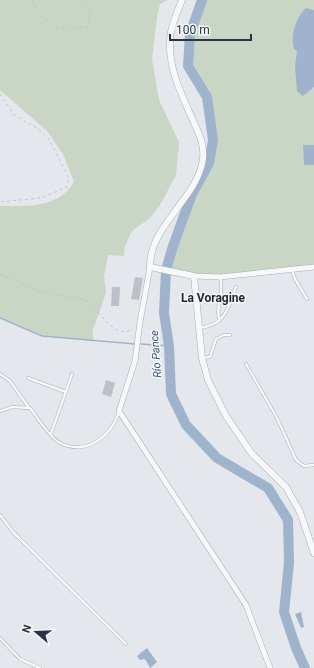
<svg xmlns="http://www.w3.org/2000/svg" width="314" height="668" viewBox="0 0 314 668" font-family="Roboto,sans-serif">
  <rect width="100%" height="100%" fill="#e4e7ec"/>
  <path fill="#c9d6c5" d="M0 0H168L160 4 157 17 152 59 159 100 179 142 176 175 160 205 150 218 132 231 125 246 124 256 108 255 104 276 106 293 93 330V341L42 336 0 318V206C28 206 57 209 74 182L63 154 47 131 0 90Z
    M202 0H314V267L220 277 166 270 173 246 192 194 209 163 213 140 207 97 188 66 190 34Z"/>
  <path fill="#9fb4cc" d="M306 8 314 10V87L303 96 297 91 295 66 297 51 294 49C290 36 296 17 306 8Z
    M303 145H314V165H304Z
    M301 612 304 627 301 628 295 614Z
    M147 648 157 662 150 668 145 659 140 660 137 656Z"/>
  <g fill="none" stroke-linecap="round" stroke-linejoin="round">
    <path stroke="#9fb4cc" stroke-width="1.5" d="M0 318 42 336 135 344
      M141 344 169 346"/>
    <path stroke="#9fb4cc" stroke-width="10" d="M202 0 190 34 188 66 207 97 213 140 209 163 192 194 173 246 166 270 164 313 169 346 171 394 186 425 217 458 268 488 288 520 289 563 284 612 296 648 305 668"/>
  </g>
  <path fill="#bbc0ca" d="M135 277 143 278 139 300 131 299Z
    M112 287H120L119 306H111Z
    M106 380 115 383 111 397 102 394Z"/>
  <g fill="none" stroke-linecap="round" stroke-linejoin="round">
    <g stroke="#a9aeb7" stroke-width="3.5">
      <path id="service" d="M292 270 295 279 307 299
        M220 320C214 311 225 293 220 277
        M199 328C225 325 228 309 236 287
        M202 358 210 357 216 339 224 335H230
        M246 364 277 418 296 460 304 466 314 465
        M0 374 10 381 29 408
        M28 378 66 392
        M0 411 12 407 30 408C37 417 50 438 60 443 87 456 111 436 119 412
        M51 434 72 374
        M0 515 13 532 126 644
        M0 638 20 659 40 668"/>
    </g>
    <g stroke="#a9aeb7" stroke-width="6">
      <path id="minor" d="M150 267 140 322 135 361 119 411 246 605 270 668
        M194 276 220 277 314 267"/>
    </g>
    <g stroke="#a9aeb7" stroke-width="7">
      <path id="tertiary" d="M182 0C178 10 173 21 171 32 166 62 179 89 191 116 197 130 205 143 203 159 198 198 149 226 150 267L194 276 202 358 208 380 226 416 252 454 286 487 300 512 314 553"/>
    </g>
    <path stroke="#c2c5cb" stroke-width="1" stroke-dasharray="3 3" stroke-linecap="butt" d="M32 0C43 25 62 34 88 26L90 14 83 0
      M0 94 14 115 37 128 49 139 69 179 67 187 41 198 0 202
      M0 274 40 292 84 299C99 306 111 341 133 329"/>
    <use href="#service" stroke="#f7f8fa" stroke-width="2.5"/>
    <use href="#minor" stroke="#f7f8fa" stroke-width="5"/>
    <use href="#tertiary" stroke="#f7f8fa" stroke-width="6"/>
  </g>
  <g text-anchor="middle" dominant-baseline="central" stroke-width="3" stroke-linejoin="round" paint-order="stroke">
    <g font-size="11" font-style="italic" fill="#34527a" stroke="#f4f6f9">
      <text transform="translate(156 354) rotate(-94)">Río Pance</text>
    </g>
    <g font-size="12" font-weight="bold" fill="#1d2536" stroke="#f4f6f9">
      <text x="213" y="298">La Voragine</text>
    </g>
  </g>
  <g transform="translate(36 632) rotate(289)" stroke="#f4f6f9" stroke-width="3" paint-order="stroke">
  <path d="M0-3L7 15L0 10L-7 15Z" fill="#2b3445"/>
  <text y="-6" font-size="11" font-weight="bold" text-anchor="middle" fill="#2b3445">N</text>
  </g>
  <path d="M170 34v6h81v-6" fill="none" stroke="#2b3445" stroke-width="2"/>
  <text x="176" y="34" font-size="12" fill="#2b3445" stroke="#f4f6f9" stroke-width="3" paint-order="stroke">100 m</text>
</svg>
